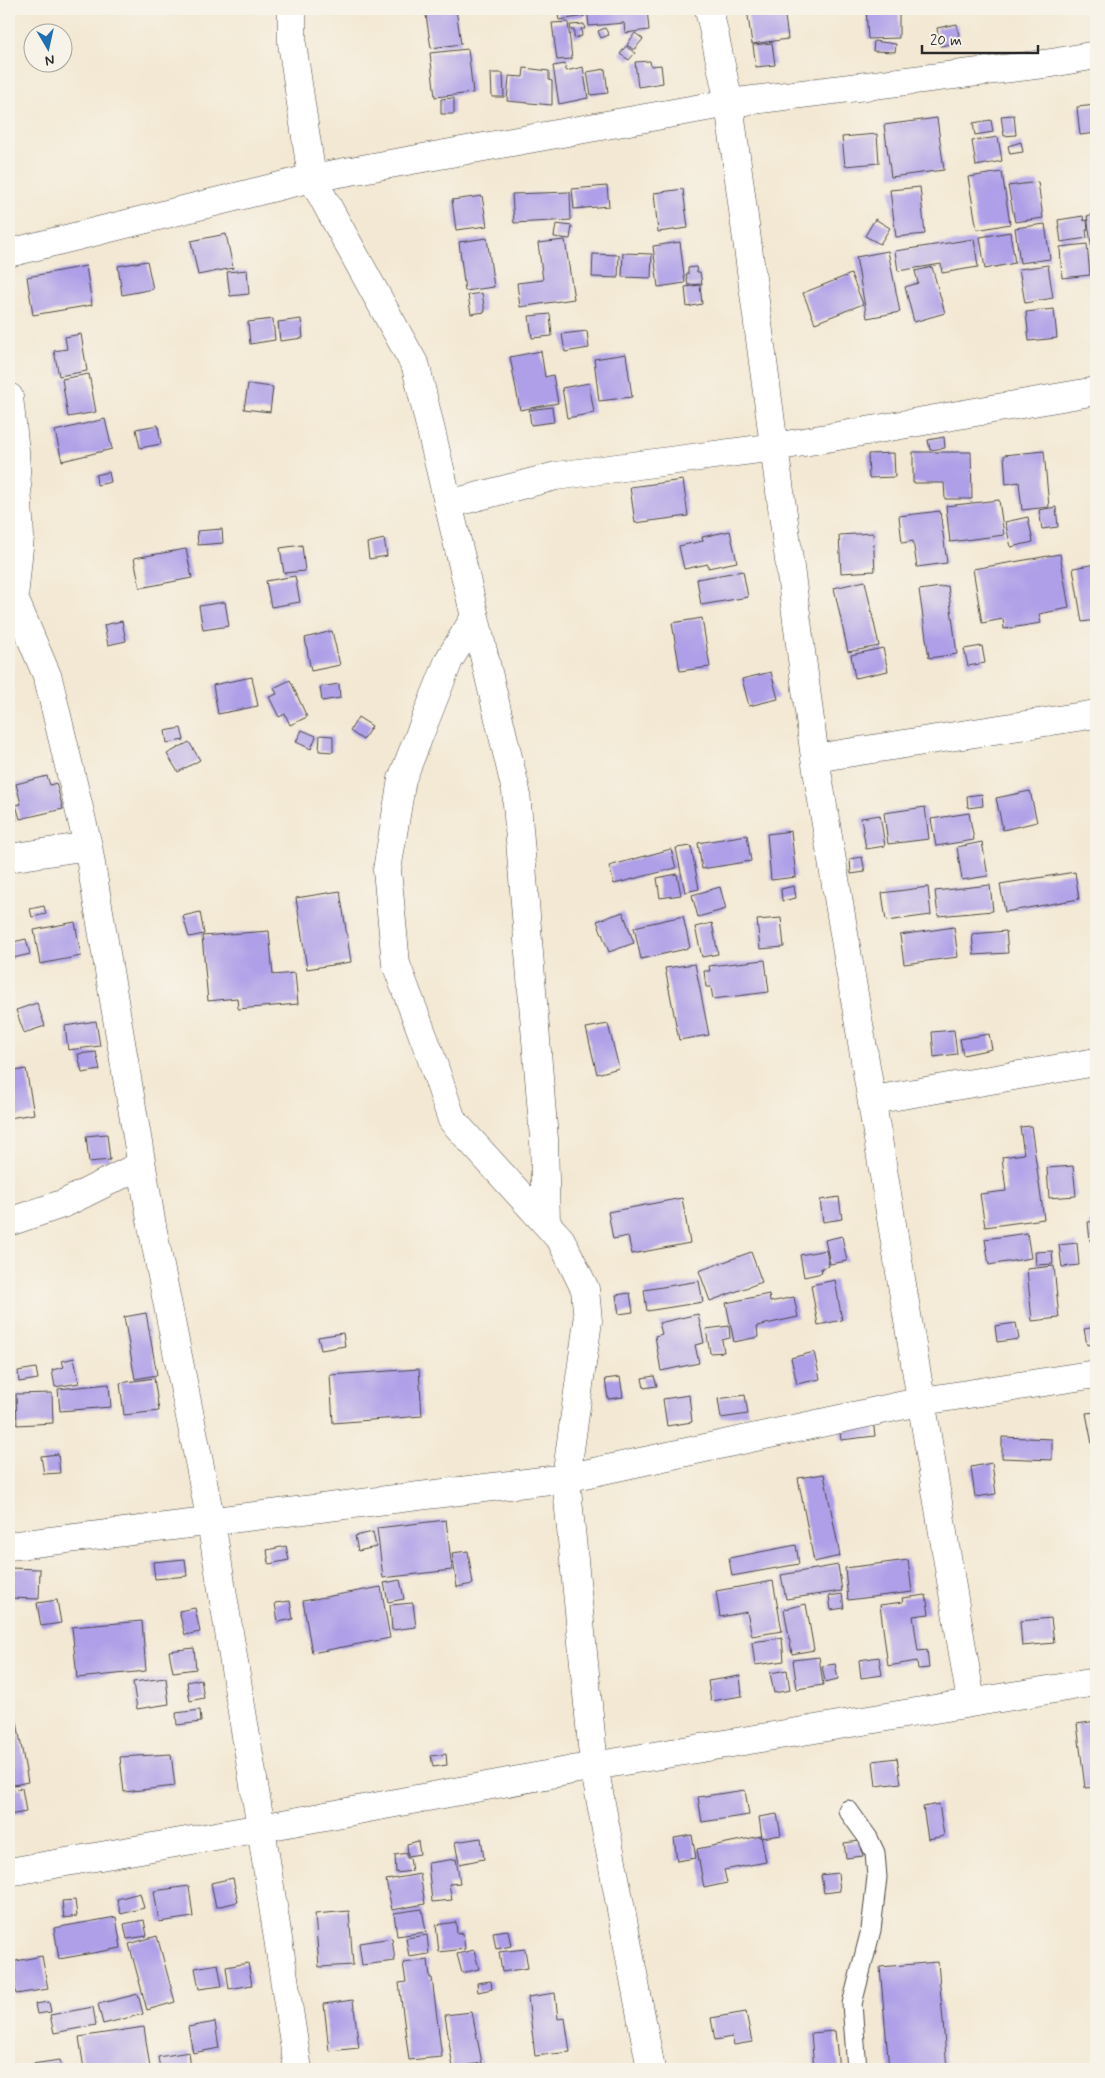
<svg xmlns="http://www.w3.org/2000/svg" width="1105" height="2078" viewBox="0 0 1105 2078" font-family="Mynerve,sans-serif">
  <rect width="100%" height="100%" fill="#f7f3e8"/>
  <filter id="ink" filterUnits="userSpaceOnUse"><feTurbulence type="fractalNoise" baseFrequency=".02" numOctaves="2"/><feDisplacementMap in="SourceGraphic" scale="10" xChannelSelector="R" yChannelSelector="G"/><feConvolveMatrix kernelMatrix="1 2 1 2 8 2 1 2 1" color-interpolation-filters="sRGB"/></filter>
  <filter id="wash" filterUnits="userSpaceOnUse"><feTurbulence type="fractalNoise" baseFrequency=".0096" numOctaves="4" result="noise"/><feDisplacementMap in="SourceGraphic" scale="20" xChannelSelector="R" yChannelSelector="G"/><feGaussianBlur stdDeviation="1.12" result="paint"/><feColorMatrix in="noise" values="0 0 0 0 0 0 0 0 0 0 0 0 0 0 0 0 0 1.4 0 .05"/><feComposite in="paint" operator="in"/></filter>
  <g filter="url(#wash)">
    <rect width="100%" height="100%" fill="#f3e8d3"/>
    <g id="blocks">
      <path fill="#ae9fe8" d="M425 9H456L461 44 431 48Z
        M557 9H584L585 16 559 20Z
        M587 9H647L649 30 625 33 624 23 589 26Z
        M747 9H784L788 39 752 44Z
        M866 9H899V38L868 39Z
        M568 22 572 59 557 60 552 23Z
        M584 24 585 29H581L582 36 574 38V30H571L570 25Z
        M957 24 960 43 940 46 937 28Z
        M605 28 609 35 601 38 598 31Z
        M635 33 643 39 634 50 627 45Z
        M874 41 896 44 895 52 873 51Z
        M772 43 775 65 756 67 753 45Z
        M626 46 635 53 629 60 620 54Z
        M468 49 473 93 435 97 430 53Z
        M650 61 651 66 661 65 663 83 638 87 635 62Z
        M565 64 566 71 583 67 588 98 559 104 553 66Z
        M524 68 549 71V80L552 81V105L507 101 509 76 523 77Z
        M605 69 608 93 591 95 587 72Z
        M491 73H503L504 97H492Z
        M454 98V114H441V99Z
        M1096 105V133L1080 135 1077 107Z
        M1014 115 1016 135 1004 136 1001 116Z
        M937 118 944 170 891 177 884 125Z
        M991 120 993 132 975 135 973 123Z
        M877 134 879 163 845 166 842 137Z
        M998 137 1002 161 976 166 972 141Z
        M1021 142 1023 152 1010 154 1008 146Z
        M1002 172 1010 224 977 230 968 177Z
        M1038 182 1043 218 1015 222 1008 186Z
        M607 186 609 206 574 209 572 189Z
        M920 187 925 234 896 237 890 190Z
        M683 189 688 228 658 232 654 193Z
        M570 192 571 220 514 223 512 194Z
        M482 196 487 226 456 230 452 200Z
        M1096 214V249L1092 250 1087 216Z
        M1083 216 1084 221 1087 220 1088 230H1086L1087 238 1061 242 1058 220Z
        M875 219 890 228 880 244 865 236Z
        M556 224 572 226 570 239 554 237Z
        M1045 224 1050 259 1020 263 1015 228Z
        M1010 232 1015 263 985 269 980 237Z
        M226 234 233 268 198 275 191 241Z
        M487 238 494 287 465 291 459 242Z
        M974 239 978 267 942 273 941 264 898 271 895 251Z
        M565 240 574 299 520 307 517 283 543 280 538 243Z
        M680 242 685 283 658 287 653 246Z
        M1087 244 1090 275 1062 278 1060 247Z
        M888 251 900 312 867 318 856 257Z
        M623 253 652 254 651 278 622 277Z
        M593 254 619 255 618 278 592 277Z
        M147 261 153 289 122 295 118 266Z
        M1048 265 1053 298 1025 303 1019 269Z
        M86 266 92 305 33 315 27 277Z
        M696 267 697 272H700L702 284 688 285 686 274H688V268Z
        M932 267 945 313 914 322 905 287 918 283 915 271Z
        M247 270 249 294 230 296 227 272Z
        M851 274 863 304 815 323 803 293Z
        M700 285 702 304 687 307 685 287Z
        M482 293 485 312 471 314 468 295Z
        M1054 309 1057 338 1029 341 1026 312Z
        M550 314 552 336 532 338 529 316Z
        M273 319 275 340 250 344 248 322Z
        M301 319 303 338 280 341 278 322Z
        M587 331 589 348 565 352 562 334Z
        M81 334 87 371 59 376 54 351 67 349 65 337Z
        M541 351 545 377 553 375 558 403 520 410 510 357Z
        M626 354 632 397 599 401 594 359Z
        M89 374 96 412 68 417 62 379Z
        M589 383 594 413 567 418 562 388Z
        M248 384 273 387 270 412 244 409Z
        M552 407 554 422 531 425 529 410Z
        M105 419 112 449 62 461 55 431Z
        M158 425 161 444 140 448 136 429Z
        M944 437 945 448 930 450 928 440Z
        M1044 451 1049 507 1022 510 1019 482 1006 484 1004 455Z
        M913 452H971L972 499H945L944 483H913Z
        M894 453 895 477 869 478 868 454Z
        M109 472 111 482 97 485 96 475Z
        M683 480 688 516 635 523 630 487Z
        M999 500 1004 535 950 542 946 506Z
        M1056 507 1058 527 1042 529 1039 510Z
        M940 511 947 563 917 567 913 541 902 543 899 516Z
        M1028 517 1033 542 1011 547 1005 522Z
        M222 529 223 543 198 545 197 531Z
        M730 531 737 562 708 568V564L684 569 679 546 703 541 702 537Z
        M873 533 875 571 841 573 839 535Z
        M384 539 387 556 369 559 367 543Z
        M302 545 305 571 284 573 280 548Z
        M186 549 192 578 140 588 134 558Z
        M1060 554 1069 608 1039 614 1041 623 1004 629 1003 619 982 623 973 569Z
        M1096 564V620L1082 622 1073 568Z
        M743 571 748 597 701 605 697 579Z
        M295 576 300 602 271 607 266 581Z
        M865 581 879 646 848 652 834 588Z
        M948 586 957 654 929 658 919 590Z
        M225 602 229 626 203 630 199 606Z
        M702 618 710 667 680 671 672 623Z
        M122 621 126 641 108 645 104 625Z
        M332 631 340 665 311 671 305 638Z
        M982 646 985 663 968 666 964 649Z
        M883 648 888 671 855 678 851 655Z
        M771 672 778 699 749 706 742 679Z
        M252 677 258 706 218 714 213 685Z
        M290 680 307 717 290 725 285 714 279 717 269 697 277 694 274 688Z
        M339 684 340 698 322 701 320 687Z
        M358 717 372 726 363 740 350 731Z
        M181 728 184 740 167 743 165 731Z
        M302 730 316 736 311 749 296 742Z
        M320 735 333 736V752L319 751Z
        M189 742 200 760 178 772 167 754Z
        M47 776 50 785 56 783 63 809 20 819 16 805 21 804 16 784Z
        M1030 791 1037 822 1003 830 996 798Z
        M982 794 983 806 968 808 967 796Z
        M9 798 16 821 9 823Z
        M925 807 929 839 888 844 884 813Z
        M969 813 974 840 936 846 931 819Z
        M880 815 885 846 866 849 861 818Z
        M791 831 796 877 771 880 767 834Z
        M747 835 751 861 702 869 698 843Z
        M982 842 988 876 962 880 957 847Z
        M691 846 699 889 685 892 676 848Z
        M671 849 676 868 614 884 609 866Z
        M862 857 865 872 851 874 850 859Z
        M1075 872 1079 899 1005 912 1000 884Z
        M677 874 681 895 660 898 657 878Z
        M990 885 993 911 938 916 935 891Z
        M794 886 796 898 782 901 781 889Z
        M720 887 726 909 698 917 692 895Z
        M928 887 931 915 886 921 882 893Z
        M340 891 351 962 307 969 296 898Z
        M44 906 46 914 32 917 30 909Z
        M200 912 204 934 189 937 183 916Z
        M623 912 634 943 609 952 597 921Z
        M683 916 690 948 641 959 634 927Z
        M781 918 784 947 760 949 757 920Z
        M75 922 81 956 40 964 34 930Z
        M712 923 718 954 702 957 695 927Z
        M954 927 958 957 904 964 900 935Z
        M269 931 273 975 295 973 298 1004 238 1009 237 998 208 1001 202 936Z
        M1006 931 1008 953 974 955 972 934Z
        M26 939 30 954 9 959V943Z
        M765 960 769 992 713 999 711 987H706L704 971H710L709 966Z
        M695 964 709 1035 679 1040 665 968Z
        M37 1003 45 1026 24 1033 16 1010Z
        M96 1021 100 1046 68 1050 65 1026Z
        M608 1024 619 1068 597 1074 586 1028Z
        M954 1030 957 1054 934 1057 932 1032Z
        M989 1034 992 1049 963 1055 960 1039Z
        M96 1052 100 1070 82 1073 78 1054Z
        M26 1069 34 1114 9 1118V1072Z
        M1031 1126 1044 1219 985 1227 980 1194 1006 1191 1002 1157 1024 1154 1020 1127Z
        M107 1134 110 1160 89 1162 86 1136Z
        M1073 1166 1076 1196 1049 1198 1047 1168Z
        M839 1197 842 1219 823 1222 820 1200Z
        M682 1198 690 1243 632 1254 628 1236 613 1239 608 1212Z
        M1096 1221V1241H1090L1088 1222Z
        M1027 1233 1031 1258 989 1265 985 1239Z
        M842 1236 847 1261 830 1264 825 1240Z
        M1077 1243 1079 1265 1062 1267 1059 1245Z
        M826 1250 829 1266 821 1268 822 1273 804 1277 800 1255Z
        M1052 1251 1053 1264 1036 1265 1035 1252Z
        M751 1252 762 1282 710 1301 699 1271Z
        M1054 1266 1059 1318 1032 1321 1027 1269Z
        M835 1280 842 1320 818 1325 811 1285Z
        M699 1281 703 1302 647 1311 644 1290Z
        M630 1293 633 1312 619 1314 616 1295Z
        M769 1294 770 1302 794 1297 798 1317 757 1326 758 1337 734 1342 726 1303Z
        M146 1313 157 1375 135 1379 124 1317Z
        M698 1314 704 1343 695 1345 699 1363 661 1371 655 1336 662 1334 659 1323Z
        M1016 1323 1019 1339 997 1342 995 1326Z
        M729 1326 730 1338 722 1340 724 1352 710 1353 706 1329Z
        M1096 1327V1343L1087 1345 1084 1329Z
        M343 1333 345 1346 321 1350 318 1337Z
        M814 1352 820 1379 797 1384 791 1358Z
        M74 1358 79 1383 55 1387 52 1370 64 1367 62 1361Z
        M36 1368 38 1379 19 1382 18 1371Z
        M419 1369 422 1416 333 1423 330 1375Z
        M654 1376 657 1386 644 1388 642 1378Z
        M620 1377 623 1397 608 1399 605 1379Z
        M154 1378 159 1411 124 1415 120 1383Z
        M109 1384 111 1407 60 1411 58 1389Z
        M52 1393 53 1423 17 1425 16 1394Z
        M689 1395 692 1422 667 1426 663 1399Z
        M745 1395 748 1414 721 1418 718 1399Z
        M1096 1412V1443L1092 1444 1086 1413Z
        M873 1420 875 1436 841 1440 839 1424Z
        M1002 1437 1052 1439V1460L1002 1458Z
        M58 1454 60 1473 44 1474 41 1456Z
        M992 1463 996 1494 975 1497 971 1467Z
        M824 1474 840 1556 814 1562 798 1478Z
        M446 1520 452 1570 383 1578 377 1528Z
        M373 1532 376 1547 358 1551 355 1536Z
        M796 1545 799 1564 732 1576 729 1558Z
        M286 1546 289 1560 269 1564 267 1550Z
        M468 1551 473 1584 457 1587 452 1553Z
        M185 1559 187 1576 155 1579 153 1562Z
        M908 1560 912 1592 848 1600 845 1568Z
        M838 1565 842 1591 786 1599 781 1575Z
        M9 1568 40 1569 39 1599 9 1598Z
        M400 1580 404 1599 388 1602 384 1583Z
        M773 1581 782 1631 752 1636 747 1612 720 1617 716 1591Z
        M381 1587 390 1638 312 1653 303 1601Z
        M842 1594 844 1608 831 1610 829 1596Z
        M926 1595 929 1614 913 1616 918 1651 927 1650 929 1668 918 1669 917 1661 888 1666 880 1605 903 1602 902 1598Z
        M57 1600 61 1623 41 1626 37 1603Z
        M290 1601 293 1619 278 1622 275 1603Z
        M413 1603 416 1627 392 1630 390 1605Z
        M806 1604 814 1650 792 1654 784 1609Z
        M195 1608 200 1632 185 1635 179 1611Z
        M1051 1618 1054 1643 1022 1646 1020 1621Z
        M142 1621 146 1671 77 1678 72 1627Z
        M782 1638 784 1661 755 1665 752 1642Z
        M194 1648 196 1669 173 1672 169 1651Z
        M819 1657 823 1685 797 1689 793 1660Z
        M879 1657 882 1675 861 1678 859 1660Z
        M835 1664 838 1679 825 1682 822 1666Z
        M787 1670 790 1690 774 1693 770 1673Z
        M740 1676 742 1696 711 1701 708 1681Z
        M166 1678 169 1704 137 1709 133 1682Z
        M201 1679 204 1698 190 1701 187 1682Z
        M14 1706 28 1782 9 1786V1707Z
        M200 1710 201 1722 177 1725 176 1713Z
        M1096 1721V1787L1085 1788 1077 1724Z
        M171 1754 175 1786 124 1792 120 1757Z
        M446 1754 447 1765 433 1767 431 1756Z
        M897 1758 901 1783 876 1786 873 1761Z
        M22 1788 26 1812 9 1815V1791Z
        M745 1790 749 1815 702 1822 698 1797Z
        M939 1804 944 1836 928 1839 923 1807Z
        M777 1814 781 1835 762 1838 759 1817Z
        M692 1835 696 1858 677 1861 674 1838Z
        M761 1836 766 1862 724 1870 727 1883 704 1888 697 1849Z
        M481 1838 484 1859 459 1864 455 1842Z
        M418 1841 420 1854 408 1856 407 1844Z
        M860 1841 863 1856 846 1858 844 1843Z
        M407 1853V1858H410L412 1871 396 1873 395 1855Z
        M456 1859 460 1883 449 1884 452 1900 432 1902 428 1863Z
        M838 1873 840 1891 824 1893 821 1875Z
        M420 1874 425 1904 392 1910 386 1880Z
        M233 1878 238 1902 216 1907 211 1883Z
        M189 1886 193 1917 159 1922 154 1891Z
        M140 1893 144 1908 121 1914 117 1899Z
        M75 1900 77 1916 64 1918 62 1901Z
        M422 1909 426 1932 397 1936 394 1913Z
        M349 1911 353 1965 319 1967 315 1914Z
        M116 1917 121 1948 59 1959 54 1928Z
        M144 1920 147 1936 127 1939 124 1924Z
        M456 1922 457 1934 463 1933 465 1949 439 1952 436 1925Z
        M508 1930 511 1946 496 1949 493 1932Z
        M427 1935 429 1954 409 1957 406 1938Z
        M157 1936 175 2002 147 2010 129 1944Z
        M392 1938 395 1961 362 1965 359 1943Z
        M525 1949 528 1968 502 1972 499 1952Z
        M474 1950 479 1969 462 1973 457 1954Z
        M42 1956 48 1989 16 1994 11 1962Z
        M428 1960 430 1978H432L442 2057 409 2060 399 1983 406 1982 403 1963Z
        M938 1962 947 2069H889L880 1967Z
        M248 1963 252 1985 229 1989 226 1967Z
        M218 1964 222 1986 199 1989 195 1968Z
        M491 1981 492 1989 478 1992 477 1983Z
        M555 1993 558 2019 565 2018 570 2052 535 2056 528 1997Z
        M138 1994 143 2014 103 2024 98 2004Z
        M353 2000 359 2048 329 2051 324 2004Z
        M49 2002 51 2012 37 2014 35 2004Z
        M93 2007 96 2025 54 2033 50 2015Z
        M472 2012 482 2063 453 2068 445 2015Z
        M746 2012 752 2042 734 2045 732 2037 715 2040 711 2018Z
        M215 2022 219 2048 193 2053 188 2027Z
        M144 2027 150 2068 84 2069 79 2037Z
        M835 2031 839 2069H814L811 2033Z
        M189 2052 191 2069H160L158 2057Z
        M60 2060 62 2069H32V2064Z"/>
    </g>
  </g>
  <g filter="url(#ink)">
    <use href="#blocks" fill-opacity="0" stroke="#494744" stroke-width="1"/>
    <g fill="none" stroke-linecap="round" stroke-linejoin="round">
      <g stroke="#494744" stroke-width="21">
        <path id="service" d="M848 1810 868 1838 875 1853 877 1877 871 1930 852 2004 857 2069"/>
      </g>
      <g stroke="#494744" stroke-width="29">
        <path id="minor" d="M292 9V43L312 178 416 367 516 791 544 1139 546 1223
          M709 9 729 103 815 758 971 1702
          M9 253 312 178 729 103 1052 63 1096 55
          M9 397 15 451 20 537 14 598 48 678 88 846 152 1226 211 1522 261 1828 298 2069
          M449 504 556 476 775 447 1096 391
          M475 617 449 660 402 779 387 870 396 964 430 1054 452 1120 561 1240 585 1289 588 1321 566 1478 594 1766 651 2069
          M815 758 1096 714
          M9 858 88 846
          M873 1100 1096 1062
          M9 1222 65 1203 141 1165
          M9 1546 566 1478 923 1401 1096 1374
          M9 1872 261 1828 594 1766 1096 1682"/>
      </g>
      <use href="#service" stroke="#fff" stroke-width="19"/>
      <use href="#minor" stroke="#fff" stroke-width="28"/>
    </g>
  </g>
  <rect width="1105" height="2078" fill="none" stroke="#f7f3e8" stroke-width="30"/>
  <g transform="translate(48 48) rotate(171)"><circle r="24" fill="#f7f3e8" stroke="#a5a39c"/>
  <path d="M0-4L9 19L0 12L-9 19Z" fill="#1f6fb2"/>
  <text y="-8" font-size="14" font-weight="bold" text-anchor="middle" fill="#2b2b2b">N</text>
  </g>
  <path d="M922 45v8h116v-8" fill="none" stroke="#2b2b2b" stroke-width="2.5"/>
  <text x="930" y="45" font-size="15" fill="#2b2b2b" stroke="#f7f3e8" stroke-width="4" paint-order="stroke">20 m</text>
</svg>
